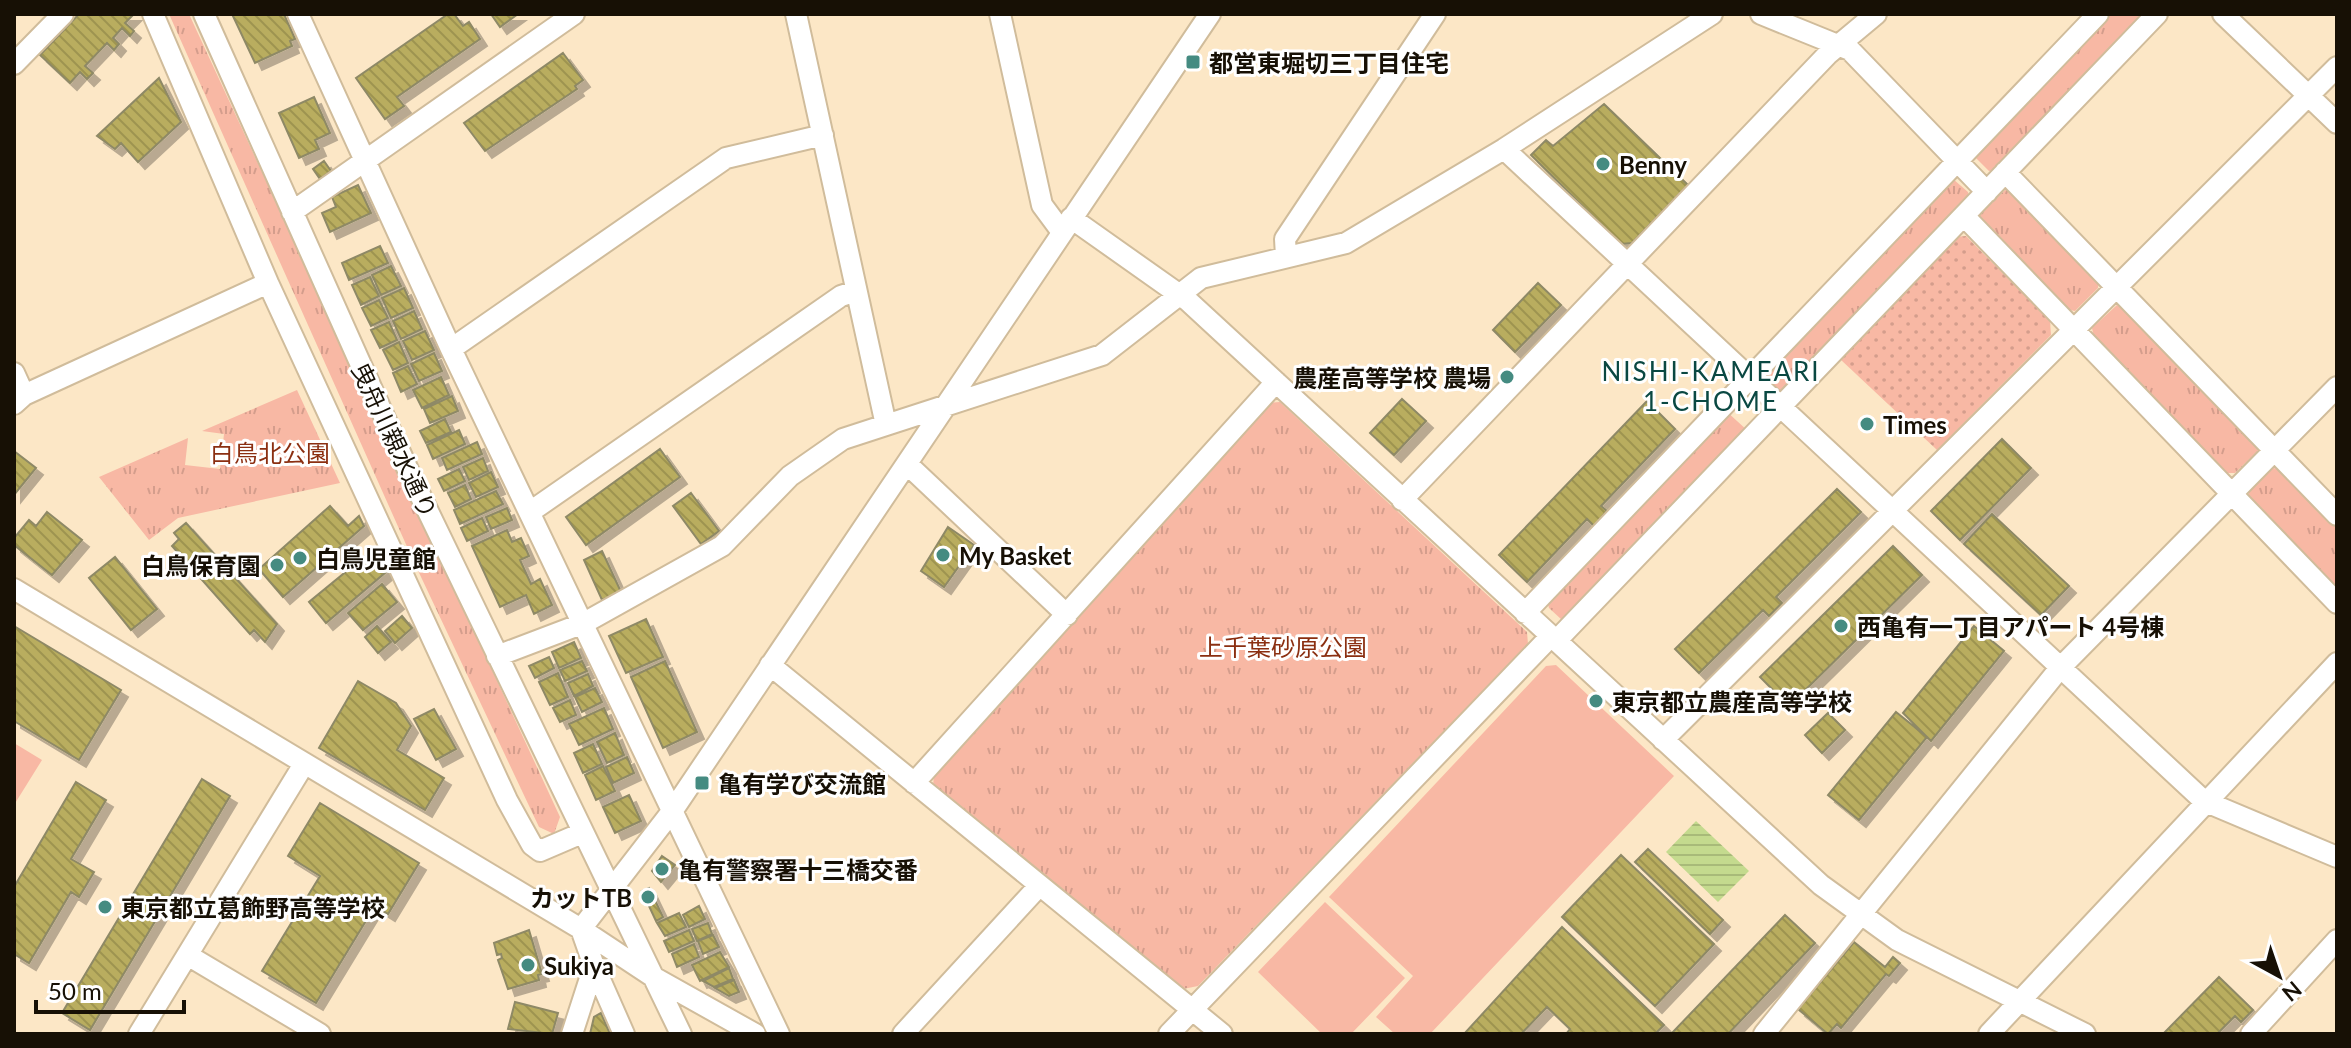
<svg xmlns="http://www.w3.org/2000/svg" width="2351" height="1048" viewBox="0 0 2351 1048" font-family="Lato,'Noto Sans JP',sans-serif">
  <defs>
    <pattern id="grass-dots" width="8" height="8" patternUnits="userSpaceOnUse" patternTransform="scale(2)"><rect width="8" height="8" fill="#f8b8a4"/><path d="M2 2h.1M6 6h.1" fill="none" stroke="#d49d8c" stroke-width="1.8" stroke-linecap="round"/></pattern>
    <pattern id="park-tufts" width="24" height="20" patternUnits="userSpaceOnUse" patternTransform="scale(2)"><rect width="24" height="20" fill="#f8b8a4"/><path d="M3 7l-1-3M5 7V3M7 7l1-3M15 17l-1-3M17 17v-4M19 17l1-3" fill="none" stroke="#d49d8c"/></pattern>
    <pattern id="water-rules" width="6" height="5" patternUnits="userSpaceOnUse" patternTransform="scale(2)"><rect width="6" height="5" fill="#c4da8e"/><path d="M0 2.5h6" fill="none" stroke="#a8ba79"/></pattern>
    <pattern id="building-back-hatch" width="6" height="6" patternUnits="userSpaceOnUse" patternTransform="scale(2)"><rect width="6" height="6" fill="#b9ad5e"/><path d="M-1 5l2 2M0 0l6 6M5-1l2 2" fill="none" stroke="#9e9450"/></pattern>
    <filter id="shadow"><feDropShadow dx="7" dy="7" stdDeviation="0" flood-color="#0004"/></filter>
  </defs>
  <rect width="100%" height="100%" fill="#fce7c6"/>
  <path fill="url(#grass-dots)" d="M1966 236 2050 321 2051 335 1937 450 1840 359 1955 237Z"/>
  <path fill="url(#park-tufts)" d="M169 14H189L560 817 554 834 539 827 413 560Z
    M2110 14H2147L1996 170 1989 171 1976 158V153Z
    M1953 179 1968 192 1970 200 1781 392 1766 378V370Z
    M2005 190 2015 191 2099 278 2098 288 2075 311 2064 309 1980 222V214Z
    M2117 305 2128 308 2257 443 2258 451 2235 473H2226L2094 337 2092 328Z
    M297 390 340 483 178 518 149 540 99 477 188 438 185 465 220 469 224 434 202 431Z
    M1280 402 1527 632 1528 644 1198 986 1183 989 933 786 934 775 1265 403Z
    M1726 411 1748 431 1570 619 1562 620 1549 608 1547 601Z
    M2273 468 2286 470 2337 522V592L2249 499V490Z"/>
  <path fill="#f8b8a4" d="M1556 665 1674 776 1430 1034H1395L1376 1017 1413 976 1329 897 1546 666Z
    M14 743 42 760 14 805Z
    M1325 902 1405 978 1351 1034H1322L1258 972Z"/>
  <path fill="url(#water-rules)" d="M1696 821 1749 871 1718 902 1666 852Z"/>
  <path fill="url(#building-back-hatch)" stroke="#8e8966" stroke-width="2" filter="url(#shadow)" d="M79 14H134L125 23 134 31 130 36 122 28 113 38 119 44 114 50 107 43 85 66 93 73 87 79 80 72 70 83 40 55Z
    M232 14H284L295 39 290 41 292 46 255 63Z
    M448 14H454L463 26 469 22 480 39 397 97 404 106 385 119 356 78Z
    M491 14H518L500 27Z
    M563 53 583 80 575 86 577 89 485 151 464 123Z
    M159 78 181 122 138 162 121 143 115 149 97 136Z
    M314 97 330 133 315 140 319 149 299 158 279 113Z
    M1604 104 1688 185 1632 243 1621 244 1531 155 1546 140 1553 146Z
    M324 161 331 171 320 179 313 169Z
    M358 185 371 213 330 232 322 213 336 207 332 197Z
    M380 246 388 263 349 280 342 263Z
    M391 266 401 286 381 295 372 275Z
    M370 277 379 296 361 305 352 285Z
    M1538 283 1561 305 1515 352 1493 330Z
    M404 288 413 308 391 318 382 298Z
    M379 300 388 318 371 326 362 308Z
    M414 311 422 329 401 339 393 321Z
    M389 322 397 340 380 348 371 330Z
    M425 331 434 350 412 360 403 341Z
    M399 342 408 363 393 370 383 350Z
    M434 353 442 371 419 381 411 364Z
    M408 366 417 384 401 392 393 373Z
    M441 377 449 395 422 408 413 390Z
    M452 396 458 411 430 423 424 409Z
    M1402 399 1426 421 1394 455 1370 433Z
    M1647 401 1675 429 1601 506 1607 511 1594 526 1587 519 1527 582 1499 555Z
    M445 419 451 432 426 443 420 431Z
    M459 430 465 444 433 459 427 445Z
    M2002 439 2031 468 1960 540 1931 511Z
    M477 442 482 454 447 470 442 458Z
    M660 449 680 477 586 545 566 517Z
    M14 451 36 468 14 495Z
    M483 458 488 471 469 480 463 467Z
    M459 469 465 481 444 491 438 479Z
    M491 472 498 487 476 497 469 483Z
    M465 485 471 499 455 507 448 493Z
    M1837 489 1861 512 1776 597 1782 603 1769 616 1763 610 1699 673 1675 649Z
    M496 491 503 504 460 524 454 510Z
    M691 493 719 531 701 544 673 506Z
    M330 506 348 526 359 516 364 526 283 597 259 569Z
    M507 508 512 520 491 529 486 517Z
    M47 512 82 540 52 575 14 545V538L29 520 36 526Z
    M1992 514 2069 586 2041 615 1964 544Z
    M482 518 488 531 467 541 461 528Z
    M186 523 277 624 265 642 254 630 250 634 172 546 179 539 174 533Z
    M948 527 974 545 944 587 921 571Z
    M507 530 512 542 521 538 529 556 520 560 531 584 540 579 552 605 534 614 526 595 500 607 472 546Z
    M1893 546 1922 575 1789 706 1760 677Z
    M602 551 621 592 602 600 584 560Z
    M370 552 386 572 326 623 309 602Z
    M115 557 157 609 131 630 89 578Z
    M382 584 397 602 363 630 348 613Z
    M402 616 412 628 395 643 385 631Z
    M646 619 663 657 626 673 609 636Z
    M14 626 121 690 79 760 14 721Z
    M377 626 391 642 378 653 365 637Z
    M1974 626 2004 651 1931 741 1903 713Z
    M574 642 581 658 559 668 552 652Z
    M549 657 554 668 535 678 529 666Z
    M582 661 587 671 565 681 560 670Z
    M665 661 697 732 663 748 631 677Z
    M558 673 568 697 550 705 539 682Z
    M588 674 593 686 574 696 568 683Z
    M358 681 396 703 411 726 397 750 444 778 425 810 319 748Z
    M595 688 602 702 582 712 575 697Z
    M570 700 576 715 560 722 553 708Z
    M604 708 613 729 579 745 569 724Z
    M434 709 456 749 436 760 414 719Z
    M1896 712 1927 737 1859 820 1828 795Z
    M1828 713 1845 730 1822 753 1805 735Z
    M615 733 624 755 607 763 597 742Z
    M593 744 602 764 583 773 574 753Z
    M627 757 634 773 613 783 606 767Z
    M603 766 615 791 596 800 585 775Z
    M202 779 230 796 90 1030 62 1013Z
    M76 782 106 800 71 859 94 872 79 897 71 892 29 963 14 954V887Z
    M629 795 641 821 615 833 603 807Z
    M320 803 419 863 388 914 375 906 316 1003 262 971 320 876 288 856Z
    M1648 849 1723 920 1710 934 1635 862Z
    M1621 855 1714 944 1655 1006 1562 917Z
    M662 856 675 865 661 882 652 871Z
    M649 888 663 917 656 921 642 891Z
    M699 906 705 919 689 927 683 915Z
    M679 913 686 927 665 936 657 923Z
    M1785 915 1815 943 1728 1034H1671Z
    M708 923 712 934 697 941 692 929Z
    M1562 927 1664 1025 1655 1034H1566L1570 1029 1547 1007 1521 1034H1464Z
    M529 930 542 974 538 975 539 980 508 989 498 960 502 958 501 954 497 955 494 943Z
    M689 930 694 941 669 952 664 941Z
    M713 935 719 947 703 954 698 941Z
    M1854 942 1885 967 1893 957 1900 963 1889 976 1886 974 1841 1028 1837 1024 1828 1034 1798 1009Z
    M694 944 699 957 677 967 672 954Z
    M720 952 729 967 700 981 692 965Z
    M729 968 733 979 714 987 703 981Z
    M2219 977 2253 1010 2241 1022 2235 1016 2217 1034H2163Z
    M734 980 739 992 729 996 715 988Z
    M515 1002 558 1013 552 1034 508 1029Z
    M601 1013 610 1034H590L594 1017Z"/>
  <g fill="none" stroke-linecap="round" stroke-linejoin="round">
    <g stroke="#d0bc9b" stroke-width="24">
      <path id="minor" d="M153 14 268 283 507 800 532 845 540 851 582 833
        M204 14 408 470 681 1034
        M298 14 451 349 779 1034
        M796 14 886 425 1102 355 1201 278 1346 243 1504 149 1712 14
        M1000 14 1042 205 1062 232
        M1761 14 1850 50 1987 192
        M2223 14 2337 123
        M14 64 63 14
        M1504 149 2204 801 2337 857
        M2005 172 2337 515
        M292 212 574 14
        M1964 216 2337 603
        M1071 218 1187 300 1821 885 1897 940 2085 1034
        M1286 256 1285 239 1435 14
        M451 349 726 158 823 135
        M14 373 24 395
        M14 404 24 395 268 283
        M907 464 1067 615
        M1402 500 1828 54 1876 14
        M530 512 841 296 856 291
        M14 589 581 929 655 978 755 1034
        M1525 613 2098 14
        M1556 641 2157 14
        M497 656 584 623 722 546 790 476 843 439 886 425
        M770 665 1222 1034
        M1663 740 2337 67
        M914 783 1276 382
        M189 956 320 1034
        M594 966 624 1034
        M139 1034 304 764
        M572 1034 594 966 581 929 673 810 1210 14
        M903 1034 1039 886
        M1169 1034 1551 636
        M1764 1034 2060 668 2337 387
        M1989 1034 2337 663
        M2251 1034 2337 940"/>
    </g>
    <use href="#minor" stroke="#fff" stroke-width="20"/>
  </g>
  <g fill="#458b81" stroke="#fff" stroke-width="3">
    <rect x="1185" y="54" width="16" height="16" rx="4"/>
    <circle cx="1603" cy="164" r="8"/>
    <circle cx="1507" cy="377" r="8"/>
    <circle cx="1867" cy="424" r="8"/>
    <circle cx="943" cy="555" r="8"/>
    <circle cx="300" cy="558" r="8"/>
    <circle cx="277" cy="565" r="8"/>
    <circle cx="1841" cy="626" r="8"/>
    <circle cx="1596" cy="701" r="8"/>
    <rect x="694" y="775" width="16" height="16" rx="4"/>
    <circle cx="662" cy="869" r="8"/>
    <circle cx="648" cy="897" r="8"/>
    <circle cx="105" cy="907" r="8"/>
    <circle cx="528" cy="965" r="8"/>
  </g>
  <g text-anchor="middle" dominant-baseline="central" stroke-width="6" stroke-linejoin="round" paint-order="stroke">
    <g font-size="24" font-weight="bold" fill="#171005" stroke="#fff" text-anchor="start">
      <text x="1209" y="62">都営東堀切三丁目住宅</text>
      <text x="1619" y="164">Benny</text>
      <text x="1491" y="377" text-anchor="end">農産高等学校 農場</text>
      <text x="1883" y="424">Times</text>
      <text x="959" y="555">My Basket</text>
      <text x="316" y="558">白鳥児童館</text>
      <text x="261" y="565" text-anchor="end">白鳥保育園</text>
      <text x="1857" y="626">西亀有一丁目アパート 4号棟</text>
      <text x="1612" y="701">東京都立農産高等学校</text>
      <text x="718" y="783">亀有学び交流館</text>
      <text x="678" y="869">亀有警察署十三橋交番</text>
      <text x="632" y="897" text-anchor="end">カットTB</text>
      <text x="121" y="907">東京都立葛飾野高等学校</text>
      <text x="544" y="965">Sukiya</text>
    </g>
    <g font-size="24" fill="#171005" stroke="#fff">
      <text transform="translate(395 440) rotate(65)">曳舟川親水通り</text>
    </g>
    <g font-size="24" fill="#8b2f11" stroke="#fff">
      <text x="270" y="452">白鳥北公園</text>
      <text x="1283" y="646">上千葉砂原公園</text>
    </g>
    <g font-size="26" letter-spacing="2" fill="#0a4842" stroke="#fff">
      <text x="1711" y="371">NISHI-KAMEARI<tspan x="1711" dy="30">1-CHOME</tspan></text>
    </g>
  </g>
  <rect width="2351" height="1048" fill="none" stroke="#171005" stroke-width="32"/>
  <g transform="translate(2279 976) rotate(140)" stroke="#ffffff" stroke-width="6" paint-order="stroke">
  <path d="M0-6L14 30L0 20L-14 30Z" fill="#171005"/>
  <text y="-12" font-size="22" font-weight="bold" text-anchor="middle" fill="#171005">N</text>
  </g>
  <path d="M36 1000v12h148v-12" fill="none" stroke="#171005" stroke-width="4"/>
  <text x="48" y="1000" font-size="24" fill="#171005" stroke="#ffffff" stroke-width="6" paint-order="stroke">50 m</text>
</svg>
